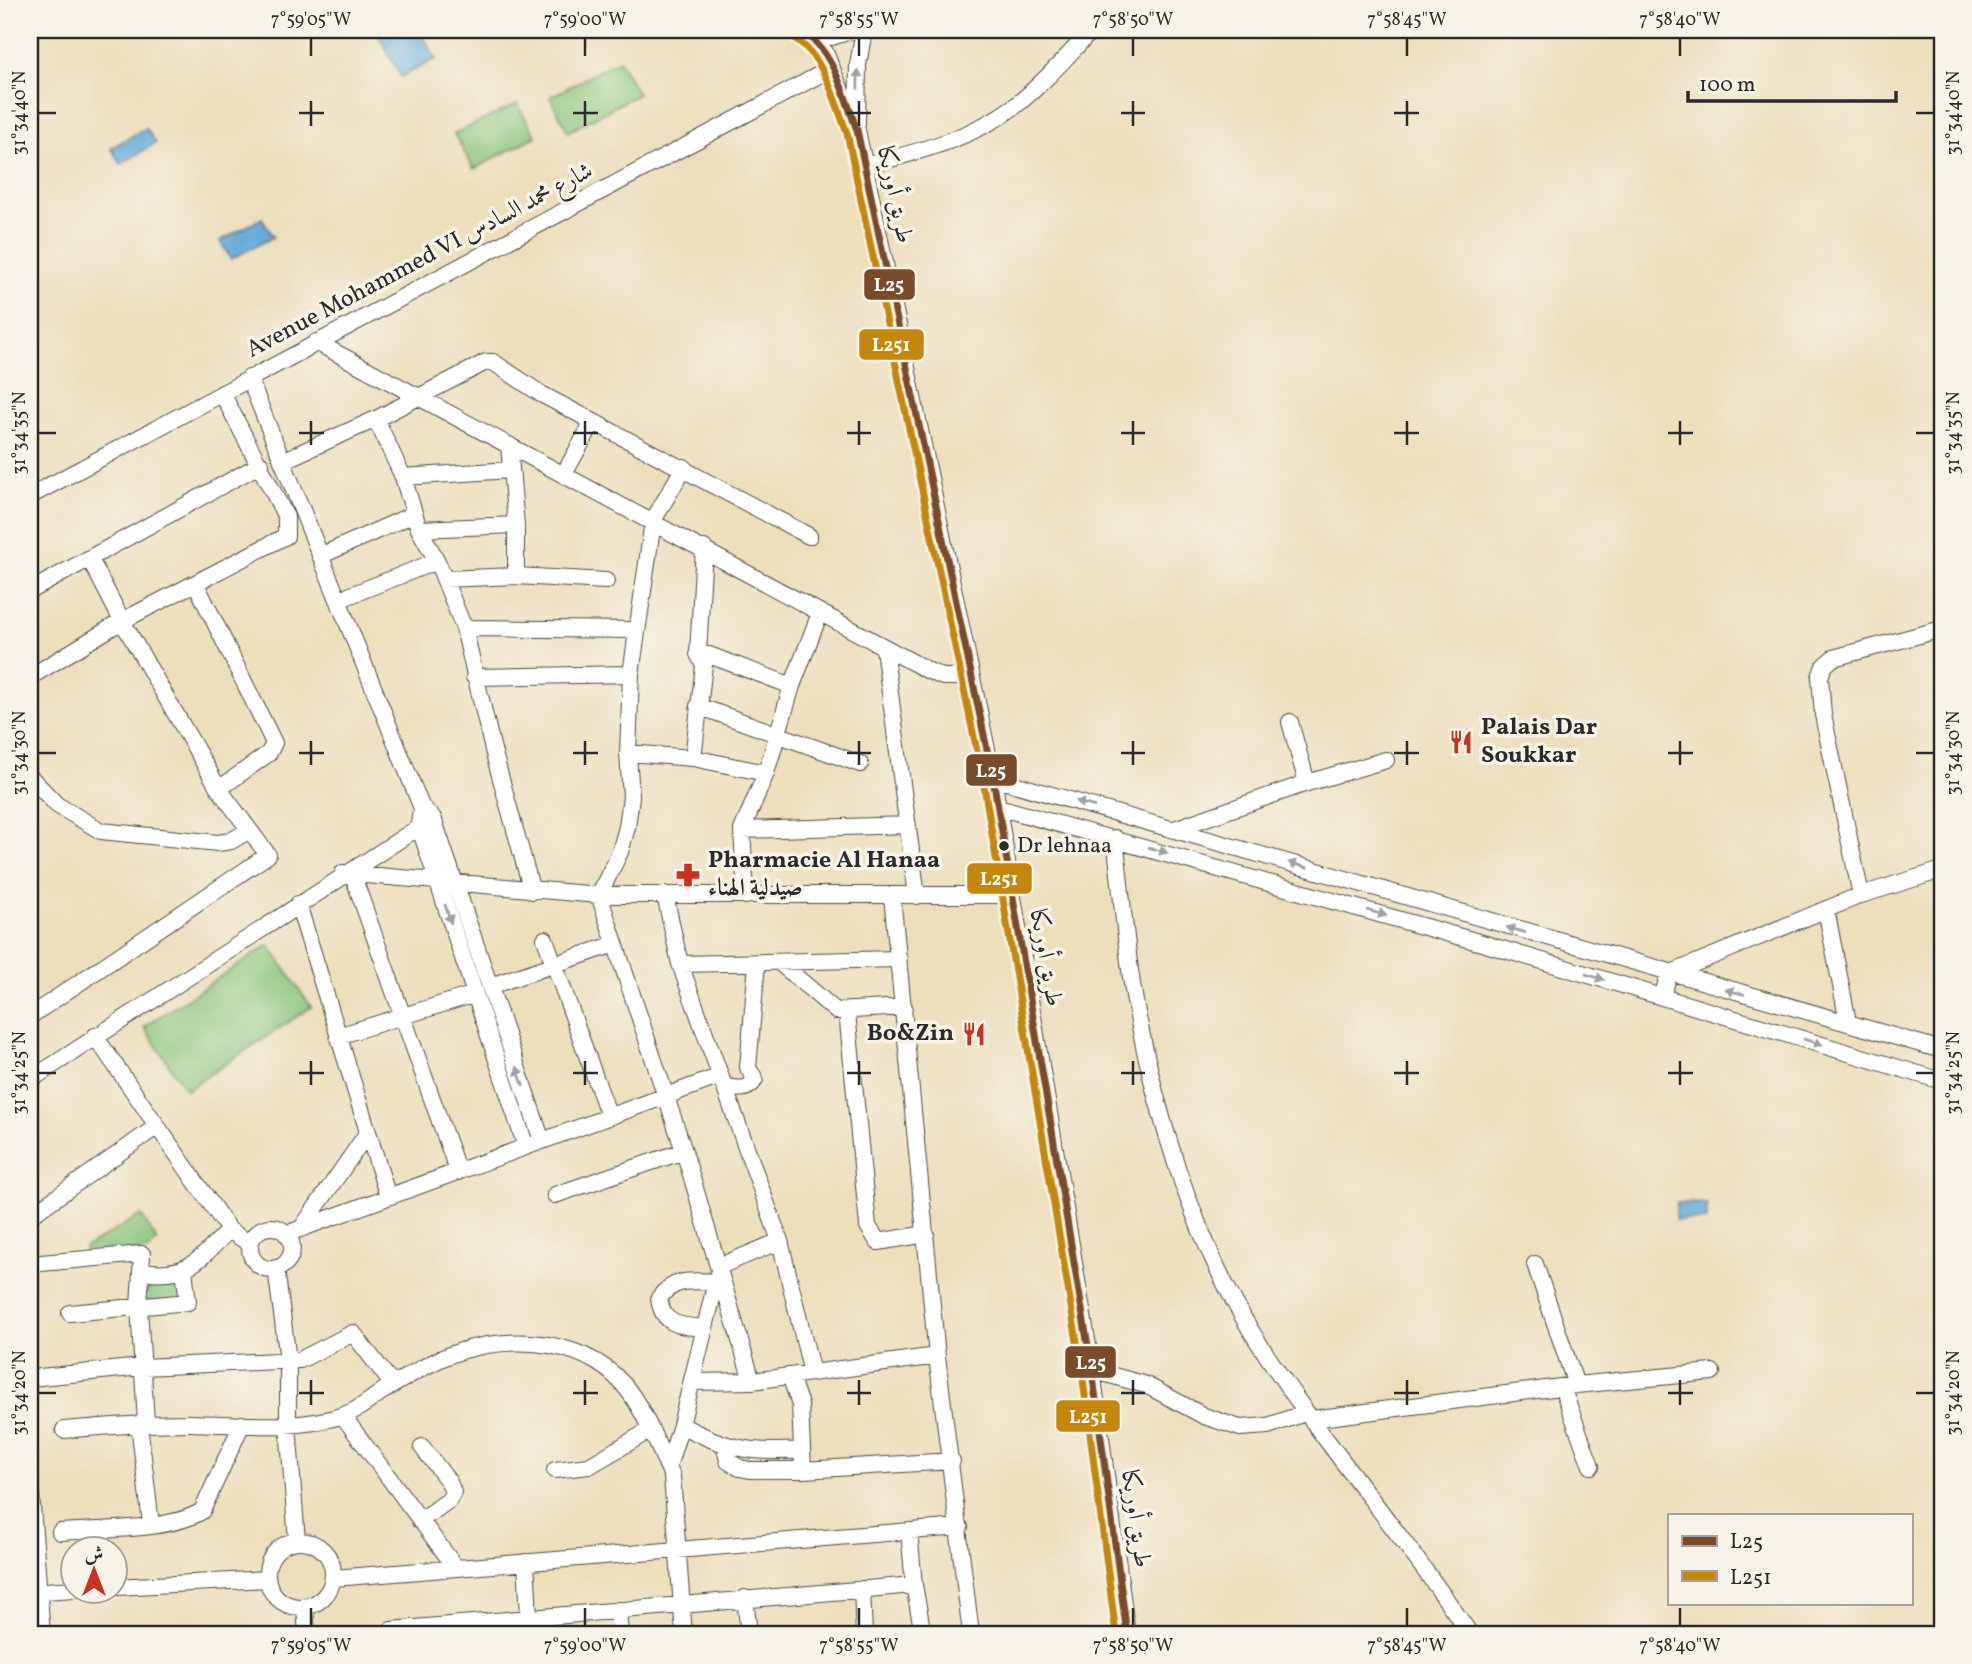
<svg xmlns="http://www.w3.org/2000/svg" width="1972" height="1664" viewBox="0 0 1972 1664" font-family="Vollkorn,Amiri,serif">
  <rect width="100%" height="100%" fill="#f7f3e8"/>
  <filter id="ink" filterUnits="userSpaceOnUse"><feTurbulence type="fractalNoise" baseFrequency=".0143" numOctaves="2"/><feDisplacementMap in="SourceGraphic" scale="14" xChannelSelector="R" yChannelSelector="G"/><feConvolveMatrix kernelMatrix="1 2 1 2 8 2 1 2 1" color-interpolation-filters="sRGB"/></filter>
  <filter id="wash" filterUnits="userSpaceOnUse"><feTurbulence type="fractalNoise" baseFrequency=".00686" numOctaves="4" result="noise"/><feDisplacementMap in="SourceGraphic" scale="28" xChannelSelector="R" yChannelSelector="G"/><feGaussianBlur stdDeviation="1.57" result="paint"/><feColorMatrix in="noise" values="0 0 0 0 0 0 0 0 0 0 0 0 0 0 0 0 0 1.4 0 .05"/><feComposite in="paint" operator="in"/></filter>
  <g filter="url(#wash)">
    <rect width="100%" height="100%" fill="#eddebc"/>
    <path fill="#88c47a" stroke="#5a7852" stroke-width="2" d="M619 60 638 94 568 132 550 97Z
      M517 104 536 136 474 169 454 134Z
      M269 945 311 1007 186 1090 144 1027Z
      M141 1215 157 1241 148 1250 87 1260 85 1248Z
      M183 1277 185 1302 149 1306 146 1281Z"/>
    <path fill="#63aada" stroke="#476a82" stroke-width="2" d="M376 30H420L436 59 401 77Z
      M146 128 156 143 121 164 111 148Z
      M262 218 273 237 231 259 220 241Z
      M1677 1203 1707 1204V1220H1675Z"/>
  </g>
  <g filter="url(#ink)">
    <g fill="none" stroke-linecap="round" stroke-linejoin="round">
      <g stroke="#484641" stroke-width="18">
        <path id="minor" d="M806 32 832 37 854 30
          M810 34 825 52 857 130 993 778 1092 1370 1127 1634
          M857 124 858 65 864 30
          M865 166C917 152 971 139 1015 106 1043 84 1067 56 1092 30
          M316 342 929 671 943 677H972
          M249 378 421 806 433 818 542 1141
          M376 419 403 477 419 529 437 561 464 628 493 750 532 891
          M282 461 376 419 486 362H493L541 394 809 536
          M684 467 653 521 631 674 628 753 631 797 627 827 620 852 599 895 684 1151 752 1381
          M564 474 593 422
          M403 477 511 470
          M30 496 832 68
          M419 529 516 525
          M320 556 414 514
          M516 576 606 581
          M444 579 516 576V525L509 445
          M196 584 274 743 269 753 219 789
          M30 591 261 464
          M338 600 437 561
          M464 628 637 630
          M884 648 917 896
          M698 654 709 655 792 686
          M30 677 122 621 286 536V517L222 393
          M474 677 631 674
          M698 706 860 764
          M1290 722 1307 783
          M628 753 693 758 766 773
          M693 758 704 665 698 654 704 548
          M30 777 57 805 101 831 218 843 231 841 248 831
          M993 778 1942 1050
          M998 807 1482 943 1942 1081
          M420 816 419 826 526 1147
          M1174 829 1307 783 1386 760
          M742 830 908 825
          M1115 838C1121 888 1125 940 1133 990 1153 1105 1191 1234 1253 1334 1319 1439 1401 1531 1470 1634
          M343 873 599 895H1011
          M353 876 458 1172
          M665 895 680 964 780 1241 812 1373
          M1861 895 1823 715 1820 677 1824 666 1833 658 1942 629
          M746 896 742 830 766 773 792 686 820 613
          M892 896 937 1356 971 1634
          M298 904 388 1197
          M1826 909 1848 1022
          M545 939 609 1116
          M780 963 836 1011 904 1007
          M680 964 899 959
          M490 986 615 944
          M1662 997 1669 974 1861 895 1942 870
          M847 1012 868 1226 878 1242 926 1234
          M30 1016 268 855 219 789 122 621 90 559
          M95 1036 229 1230 250 1244
          M338 1036 475 994
          M30 1080 433 818
          M724 1086C736 1089 749 1092 755 1079L748 1068 757 963
          M555 1195 684 1151
          M30 1216 156 1127
          M250 1248a21 21 0 1 1 42 0a21 21 0 1 1-42 0Z
          M301 1229 368 1132
          M286 1234 718 1077
          M30 1264 142 1254 139 1306 146 1423
          M1535 1264 1576 1385
          M276 1268 288 1360V1426L297 1541
          M143 1271C188 1278 199 1260 229 1230
          M70 1313 188 1302 184 1270
          M705 1328C681 1326 662 1326 659 1298 674 1277 694 1281 717 1282
          M1092 1370 1146 1385 1204 1416 1240 1428 1268 1426 1305 1413
          M790 1376 800 1405 803 1470 952 1461
          M30 1378 142 1367 300 1360 353 1333 393 1385
          M692 1382 752 1381 937 1356
          M1562 1387 1591 1466
          M343 1416 456 1568
          M1312 1419 1576 1385 1712 1372
          M139 1424 151 1524
          M681 1425C724 1448 751 1454 800 1450L801 1445
          M64 1430C107 1426 149 1423 191 1423 241 1424 296 1431 344 1415 357 1411 369 1401 380 1393 399 1381 419 1369 440 1359 496 1333 580 1335 623 1384 643 1407 655 1440 668 1467
          M725 1447 728 1461 740 1468 750 1470H803
          M555 1470 589 1466 650 1430
          M30 1482 42 1634
          M420 1521 449 1500 453 1492 449 1482 422 1447
          M909 1531 914 1585 923 1634
          M60 1532C98 1529 170 1531 202 1511L242 1424
          M267 1574a33 33 0 1 1 66 0a33 33 0 1 1-66 0Z
          M526 1562 530 1634
          M334 1578 960 1527
          M116 1587 267 1579
          M862 1589 864 1634
          M30 1592 74 1589
          M745 1598 749 1634
          M305 1608 307 1634
          M618 1610 620 1634
          M392 1634 391 1630 914 1585
          M684 1634 672 1476 668 1467 681 1425 720 1266 780 1241"/>
      </g>
      <use href="#minor" stroke="#fff" stroke-width="16"/>
      <g stroke="#f7f3e8" stroke-width="12">
        <path id="bus-1" d="M802 30C835 53 843 94 857 130L993 778 1092 1370 1127 1634"/>
      </g>
      <g stroke="#f7f3e8" stroke-width="12">
        <path id="bus-2" d="M796 39C826 60 834 100 847 133L983 780 1082 1372 1116 1634"/>
      </g>
      <use href="#bus-1" stroke="#7a4b2a" stroke-width="7"/>
      <use href="#bus-2" stroke="#c4870b" stroke-width="7"/>
    </g>
    <defs><path id="oneway-solid" d="M-6-.8H1V-3.2L6.5 0L1 3.2V.8H-6Z" transform="scale(1.75)"/></defs>
    <g fill="#a0a0a0">
      <use href="#oneway-solid" transform="translate(858 79) rotate(-89)"/>
      <use href="#oneway-solid" transform="translate(1085 804) rotate(-164)"/>
      <use href="#oneway-solid" transform="translate(1158 850) rotate(16)"/>
      <use href="#oneway-solid" transform="translate(1298 865) rotate(-164)"/>
      <use href="#oneway-solid" transform="translate(1377 913) rotate(16)"/>
      <use href="#oneway-solid" transform="translate(448 914) rotate(72)"/>
      <use href="#oneway-solid" transform="translate(1516 930) rotate(-164)"/>
      <use href="#oneway-solid" transform="translate(1595 977) rotate(17)"/>
      <use href="#oneway-solid" transform="translate(1735 992) rotate(-165)"/>
      <use href="#oneway-solid" transform="translate(1813 1042) rotate(17)"/>
      <use href="#oneway-solid" transform="translate(520 1076) rotate(-109)"/>
    </g>
  </g>
  <path fill="none" stroke="#2b2b2b" stroke-width="2.5" d="M311 38V56M585 38V56M859 38V56M1133 38V56M1407 38V56M1680 38V56M311 101V126M585 101V126M859 101V126M1133 101V126M1407 101V126M38 113H56M299 113H324M573 113H598M847 113H871M1121 113H1145M1394 113H1419M1916 113H1934M311 421V445M585 421V445M859 421V445M1133 421V445M1407 421V445M1680 421V445M38 433H56M299 433H324M573 433H598M847 433H871M1121 433H1145M1394 433H1419M1668 433H1693M1916 433H1934M311 741V765M585 741V765M859 741V765M1133 741V765M1407 741V765M1680 741V765M38 753H56M299 753H324M573 753H598M847 753H871M1121 753H1145M1394 753H1419M1668 753H1693M1916 753H1934M311 1061V1085M585 1061V1085M859 1061V1085M1133 1061V1085M1407 1061V1085M1680 1061V1085M38 1073H56M299 1073H324M573 1073H598M847 1073H871M1121 1073H1145M1394 1073H1419M1668 1073H1693M1916 1073H1934M311 1380V1405M585 1380V1405M859 1380V1405M1133 1380V1405M1407 1380V1405M1680 1380V1405M38 1393H56M299 1393H324M573 1393H598M847 1393H871M1121 1393H1145M1394 1393H1419M1668 1393H1693M1916 1393H1934M311 1608V1626M585 1608V1626M859 1608V1626M1133 1608V1626M1407 1608V1626M1680 1608V1626"/>
  <defs>
    <g id="restaurant-bare" transform="scale(1.89)"><path d="M-5-6h1v4h1v-4h1v4h1v-4h1v5L-1.5 .5V6h-2V.5L-5-1ZM5-6V6H3V1.5H1.5Q1.5-4 5-6Z" fill="#c8321e" stroke="#f7f3e8" stroke-width="2.5" paint-order="stroke"/></g>
    <g id="pharmacy-bare" transform="scale(1.89)"><path d="M-2-6h4v4h4v4h-4v4h-4v-4h-4v-4h4Z" fill="#c8321e" stroke="#f7f3e8" stroke-width="2.5" paint-order="stroke"/></g>
  </defs>
  <g fill-rule="evenodd">
    <use href="#restaurant-bare" x="1461" y="742"/>
    <use href="#pharmacy-bare" x="688" y="875"/>
    <use href="#restaurant-bare" x="974" y="1034"/>
  </g>
  <circle fill="#2b2b2b" stroke="#f7f3e8" stroke-width="2.5" cx="1004" cy="846" r="6"/>
  <g text-anchor="middle" dominant-baseline="central" stroke-width="7" stroke-linejoin="round" paint-order="stroke">
    <g font-size="22" fill="#2b2b2b" stroke="#f7f3e8" text-anchor="start">
      <text x="1017" y="846">Dr lehnaa</text>
    </g>
    <g font-size="24" fill="#2b2b2b" stroke="#f7f3e8">
      <text transform="translate(894 195) rotate(78)">طريق أوريكا</text>
      <text transform="translate(420 261) rotate(-28)">Avenue Mohammed VI شارع محمد السادس</text>
      <text transform="translate(1045 958) rotate(80)">طريق أوريكا</text>
      <text transform="translate(1135 1519) rotate(82)">طريق أوريكا</text>
    </g>
    <g font-size="24" font-weight="bold" fill="#2b2b2b" stroke="#f7f3e8" text-anchor="start">
      <text x="1481" y="728">Palais Dar<tspan x="1481" dy="28">Soukkar</tspan></text>
      <text x="708" y="861">Pharmacie Al Hanaa<tspan x="708" dy="28">صيدلية الهناء</tspan></text>
      <text x="954" y="1034" text-anchor="end">Bo&amp;Zin</text>
    </g>
  </g>
  <g stroke="#f7f3e8" stroke-width="2.5">
    <rect x="863" y="268" width="53" height="33" rx="7" fill="#7a4b2a"/>
    <rect x="858" y="328" width="67" height="33" rx="7" fill="#c4870b"/>
    <rect x="965" y="753" width="53" height="34" rx="7" fill="#7a4b2a"/>
    <rect x="966" y="862" width="67" height="33" rx="7" fill="#c4870b"/>
    <rect x="1064" y="1345" width="53" height="34" rx="7" fill="#7a4b2a"/>
    <rect x="1055" y="1399" width="66" height="34" rx="7" fill="#c4870b"/>
  </g>
  <g font-size="19" text-anchor="middle" font-weight="bold" fill="#fff">
    <text x="889" y="291">L25</text>
    <text x="891" y="351">L251</text>
    <text x="991" y="777">L25</text>
    <text x="999" y="885">L251</text>
    <text x="1091" y="1369">L25</text>
    <text x="1088" y="1423">L251</text>
  </g>
  <rect width="1972" height="1664" fill="none" stroke="#f7f3e8" stroke-width="77"/>
  <rect x="1668" y="1514" width="245" height="91" fill="#f7f3e8" stroke="#a5a39c" stroke-width="2"/>
  <rect x="1682" y="1536" width="35" height="10" fill="#7a4b2a" stroke="#a5a39c" stroke-width="2"/>
  <text x="1730" y="1548" font-size="21" fill="#2b2b2b">L25</text>
  <rect x="1682" y="1571" width="35" height="10" fill="#c4870b" stroke="#a5a39c" stroke-width="2"/>
  <text x="1730" y="1584" font-size="21" fill="#2b2b2b">L251</text>
  <g transform="translate(94 1570)"><circle r="33" fill="#f7f3e8" stroke="#a5a39c" stroke-width="2"/>
  <path d="M0-5L12 26L0 18L-12 26Z" fill="#c8321e"/>
  <text y="-10" font-size="19" font-weight="bold" text-anchor="middle" fill="#2b2b2b">ش</text>
  </g>
  <path d="M1688 91v10h208v-10" fill="none" stroke="#2b2b2b" stroke-width="3.5"/>
  <text x="1699" y="91" font-size="21" fill="#2b2b2b" stroke="#f7f3e8" stroke-width="5" paint-order="stroke">100 m</text>
  <rect x="38" y="38" width="1896" height="1588" fill="none" stroke="#2b2b2b" stroke-width="2.5"/>
  <g font-size="18" text-anchor="middle" fill="#2b2b2b">
    <text x="311" y="25">7°59'05"W</text>
    <text x="585" y="25">7°59'00"W</text>
    <text x="859" y="25">7°58'55"W</text>
    <text x="1133" y="25">7°58'50"W</text>
    <text x="1407" y="25">7°58'45"W</text>
    <text x="1680" y="25">7°58'40"W</text>
    <text transform="translate(19 113) rotate(-90)" y="6">31°34'40"N</text>
    <text transform="translate(1953 113) rotate(-90)" y="6">31°34'40"N</text>
    <text transform="translate(19 433) rotate(-90)" y="6">31°34'35"N</text>
    <text transform="translate(1953 433) rotate(-90)" y="6">31°34'35"N</text>
    <text transform="translate(19 753) rotate(-90)" y="6">31°34'30"N</text>
    <text transform="translate(1953 753) rotate(-90)" y="6">31°34'30"N</text>
    <text transform="translate(19 1073) rotate(-90)" y="6">31°34'25"N</text>
    <text transform="translate(1953 1073) rotate(-90)" y="6">31°34'25"N</text>
    <text transform="translate(19 1393) rotate(-90)" y="6">31°34'20"N</text>
    <text transform="translate(1953 1393) rotate(-90)" y="6">31°34'20"N</text>
    <text x="311" y="1651">7°59'05"W</text>
    <text x="585" y="1651">7°59'00"W</text>
    <text x="859" y="1651">7°58'55"W</text>
    <text x="1133" y="1651">7°58'50"W</text>
    <text x="1407" y="1651">7°58'45"W</text>
    <text x="1680" y="1651">7°58'40"W</text>
  </g>
</svg>
